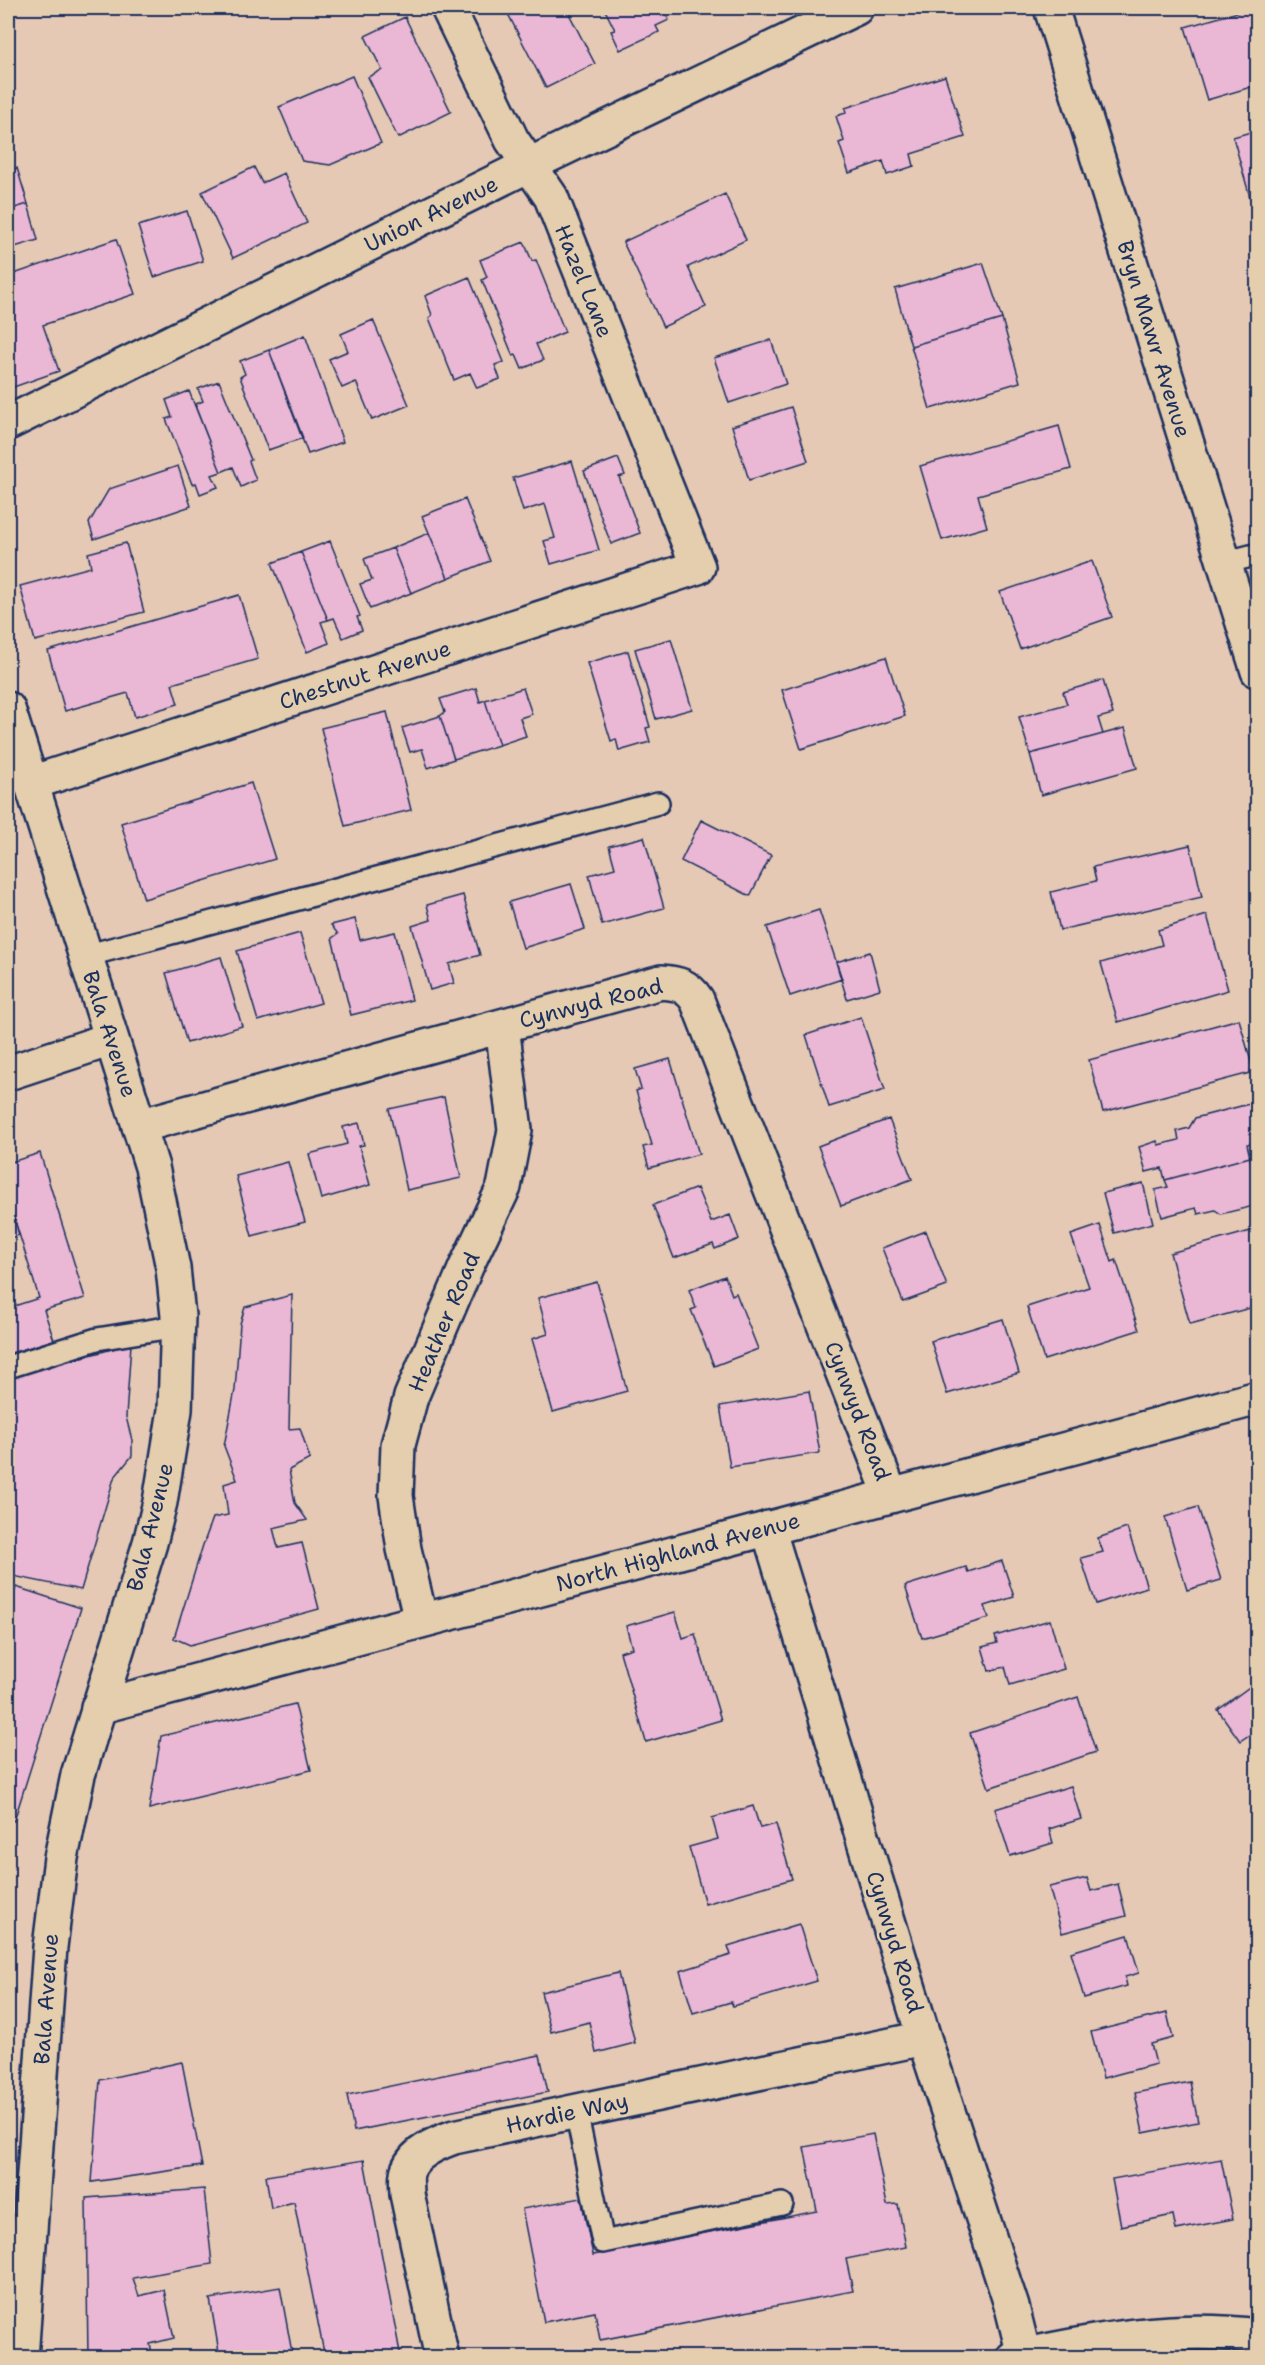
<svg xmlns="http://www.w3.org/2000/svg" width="1265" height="2365" viewBox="0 0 1265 2365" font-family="'Shantell Sans',sans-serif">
  <rect width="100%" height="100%" fill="#e5c9b5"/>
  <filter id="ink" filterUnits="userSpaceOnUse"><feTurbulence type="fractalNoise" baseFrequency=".0167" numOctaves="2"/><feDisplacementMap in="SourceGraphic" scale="12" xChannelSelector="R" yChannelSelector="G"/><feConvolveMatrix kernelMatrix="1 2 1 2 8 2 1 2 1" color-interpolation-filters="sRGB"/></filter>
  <g filter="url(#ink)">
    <path fill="#eab7d4" stroke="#1b2f5e" stroke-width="1.5" d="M505 8H566L595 64 546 88Z
      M604 8H663L669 20 656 26 659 32 620 50 611 31 615 30Z
      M1252 8H1258V85L1207 100 1185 27Z
      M405 17 451 112 398 138 368 77 382 70 365 36Z
      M352 76 381 143 330 165 302 161 279 107Z
      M945 76 965 137 911 154 914 166 887 175 883 161 849 173 839 143 844 141 836 116 846 113 845 108Z
      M1258 130V214L1255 215 1233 137Z
      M254 167 262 183 284 173 307 223 233 258 202 192Z
      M17 168 28 204 8 210V171Z
      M725 194 746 240 688 267 706 307 663 327 623 242Z
      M28 204 38 240 8 249V210Z
      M187 211 203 261 154 277 138 226Z
      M116 239 135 294 43 325 59 371 8 389V276Z
      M524 242 532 261 536 260 565 332 536 344 543 360 522 369 516 355 513 356 482 280 487 277 480 260Z
      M983 263 1002 319 911 346 895 289Z
      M469 277 504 362 495 365 500 379 477 388 470 373 454 380 429 318 432 315 425 296Z
      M1002 319 1020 382 930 409 911 346Z
      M373 320 409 405 372 420 356 382 342 388 329 359 348 351 341 334Z
      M305 335 343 442 308 454 269 350Z
      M771 340 786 384 729 403 714 358Z
      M269 350 303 438 268 450 240 377 245 374 240 361Z
      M219 381 251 460 249 461 256 480 241 487 233 467 221 472 196 408V404L203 401 198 389Z
      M189 391 221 472 212 475 218 487 200 494 196 483 192 484 166 419 172 417 166 400Z
      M791 407 808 461 749 480 732 426Z
      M1059 426 1071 469 978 495 987 527 942 540 920 466Z
      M618 458 625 475 619 477 640 533 611 544 584 471Z
      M572 461 599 550 551 564 544 541 555 538 545 504 523 511 513 478Z
      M178 466 191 506 94 539 89 523 109 489Z
      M465 499 490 561 448 578 422 516Z
      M429 533 448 578 411 593 393 548Z
      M330 541 360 616 357 617 362 630 343 638 334 618 328 620 301 552Z
      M126 543 144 612 35 641 20 586 91 567 88 553Z
      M393 548 411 593 370 609 360 584 372 580 364 559Z
      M301 552 328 620 321 622 329 643 307 652 272 563Z
      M1092 561 1112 617 1020 649 1000 592Z
      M239 595 258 659 172 684 178 704 135 717 128 693 65 711 48 651Z
      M671 639 692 709 656 719 635 649Z
      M628 651 650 727 646 728 650 742 619 751 616 739 611 741 587 663Z
      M886 657 905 716 801 749 782 690Z
      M1103 680 1113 714 1098 718 1103 734 1030 754 1019 717 1067 704 1063 692Z
      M476 688 480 702 485 700 499 745 454 759 440 716 445 712 440 699Z
      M523 688 532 714 520 718 526 736 499 745 485 700Z
      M387 712 411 810 345 826 321 728Z
      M440 716 454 759 428 768 422 749 410 752 402 728Z
      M1125 728 1137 768 1041 795 1030 754Z
      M251 783 275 859 144 899 121 823Z
      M701 820 771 855 750 896 681 861Z
      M644 837 664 908 602 925 589 875 615 868 609 846Z
      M1190 845 1202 897 1060 930 1051 892 1096 881 1093 867Z
      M571 884 585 929 523 948 509 902Z
      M463 895 480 955 449 964 454 983 430 990 412 926 431 920 427 905Z
      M819 910 842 979 790 996 767 927Z
      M1207 915 1228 990 1118 1022 1101 963 1162 945 1158 930Z
      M355 919 360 940 395 932 412 1000 351 1015 332 938 338 934 331 925Z
      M300 933 321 1003 258 1021 237 951Z
      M870 952 880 989 847 999 836 962Z
      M221 957 242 1026 187 1043 166 973Z
      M861 1017 885 1090 829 1107 806 1035Z
      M1239 1019 1254 1072 1103 1112 1089 1060Z
      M670 1059 699 1154 649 1168 643 1147 652 1145 636 1091 641 1089 635 1069Z
      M444 1097 461 1178 407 1190 389 1109Z
      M1249 1104 1258 1135V1142L1247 1144 1250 1157 1165 1180 1162 1168 1146 1172 1139 1147 1157 1141 1158 1145 1179 1140 1177 1131 1189 1128 1195 1118Z
      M889 1119 912 1179 841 1206 818 1146Z
      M359 1123 364 1145 359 1146 370 1185 321 1199 309 1154 347 1144 343 1127Z
      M40 1153 85 1298 44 1310 54 1340 8 1354V1308L39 1298 8 1198V1163Z
      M1250 1157 1251 1164 1258 1162V1205L1221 1214 1215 1210 1198 1214 1196 1208 1162 1217 1155 1190 1168 1187 1165 1180Z
      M288 1162 305 1222 252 1236 236 1176Z
      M1143 1183 1153 1223 1114 1233 1103 1193Z
      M697 1188 711 1222 730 1215 739 1239 715 1249 713 1244 674 1258 653 1205Z
      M8 1198 19 1235 8 1239Z
      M1100 1225 1112 1262 1116 1260 1139 1330 1044 1360 1027 1307 1089 1287 1071 1235Z
      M1258 1229V1306L1190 1324 1170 1253Z
      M926 1231 947 1286 903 1302 882 1248Z
      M725 1276 732 1295 736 1293 758 1349 714 1366 691 1310 696 1308 689 1290Z
      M597 1282 627 1391 553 1412 532 1339 548 1334 538 1298Z
      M292 1295 289 1429 300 1428 310 1459 289 1470 295 1503 307 1520 273 1528 278 1548 302 1543 319 1609 190 1645 174 1638 203 1545 213 1518 228 1515 224 1484 237 1480 224 1446 235 1390 240 1324 245 1307Z
      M1003 1319 1019 1373 947 1394 931 1341Z
      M131 1344 126 1417 132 1440V1456L114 1478 81 1590 8 1575V1377Z
      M809 1391 820 1453 730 1467 720 1406Z
      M1198 1507 1221 1580 1187 1590 1165 1517Z
      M1127 1528 1147 1587 1096 1604 1081 1558 1103 1552 1098 1538Z
      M1002 1561 1014 1597 985 1606 989 1618 922 1638 905 1586 966 1567 968 1572Z
      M16 1587 81 1608 14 1821 8 1817V1613Z
      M675 1612 683 1638 695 1634 721 1720 646 1742 620 1652 632 1648 626 1626Z
      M1050 1620 1064 1669 1010 1685 1005 1667 989 1671 982 1647 997 1643 995 1636Z
      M1252 1685 1258 1692V1729L1240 1741 1218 1710Z
      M1078 1697 1096 1752 989 1788 970 1733Z
      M295 1704 311 1770 149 1809 161 1736Z
      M1071 1786 1081 1819 1049 1829 1053 1843 1010 1856 995 1809Z
      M753 1806 760 1828 776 1824 792 1879 705 1904 689 1847 718 1839 712 1818Z
      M1087 1878 1091 1891 1118 1884 1126 1916 1062 1933 1049 1887Z
      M799 1924 817 1981 733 2006 731 2002 693 2013 680 1971 731 1955 728 1946Z
      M1128 1935 1139 1973 1125 1977 1127 1986 1084 1998 1071 1952Z
      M618 1973 635 2043 596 2053 589 2022 551 2032 541 1992Z
      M1167 2013 1173 2038 1151 2044 1156 2064 1103 2078 1091 2032Z
      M540 2055 548 2092 354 2131 347 2095Z
      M182 2062 202 2166 92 2182 100 2080Z
      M1190 2082 1198 2122 1143 2133 1135 2093Z
      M873 2134 887 2205 898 2204 906 2247 846 2259 853 2291 600 2340 595 2312 544 2322 522 2209 581 2198 593 2255 817 2211 804 2147Z
      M1221 2159 1233 2219 1176 2230 1173 2215 1121 2226 1112 2179Z
      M364 2160 401 2358H325L294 2202 271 2208 266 2176Z
      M204 2189 212 2264 133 2278 139 2296 164 2290 174 2338 150 2344 153 2358H88L86 2198Z
      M280 2287 293 2358H220L210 2299Z"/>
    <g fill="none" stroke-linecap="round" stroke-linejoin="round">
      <g stroke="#1b2f5e" stroke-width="26">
        <path id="service" d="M1224 563 1258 554
          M85 956 658 803
          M8 1367 97 1339 178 1326
          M576 2111 603 2242 782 2204"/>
      </g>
      <g stroke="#1b2f5e" stroke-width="38">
        <path id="minor" d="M8 423 529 165 856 8
          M31 783 698 567 551 197 512 140 448 8
          M8 1073 111 1039
          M139 1126 661 982C678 983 688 986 697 1000L891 1496
          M768 1528 924 2038 1012 2307 1024 2355
          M421 1621 404 1549 396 1496 398 1445 411 1397 466 1267 504 1187 515 1130 502 1026
          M98 1707 1258 1398
          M442 2358 407 2194C407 2186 405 2177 408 2170 415 2152 437 2143 454 2137L924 2038"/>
      </g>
      <g stroke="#1b2f5e" stroke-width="38">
        <path id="tertiary" d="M1051 8 1258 671
          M8 709 152 1167 173 1268 178 1316 175 1410 160 1502 150 1543 78 1775 61 1858 50 1947 21 2358"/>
      </g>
      <g stroke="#1b2f5e" stroke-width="38">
        <path id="primary" d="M1013 2358C1095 2340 1173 2325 1258 2336"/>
      </g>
      <use href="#service" stroke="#e4cead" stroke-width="21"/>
      <use href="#minor" stroke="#e4cead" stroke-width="33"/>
      <use href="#tertiary" stroke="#e4cead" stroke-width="33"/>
      <use href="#primary" stroke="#e4cead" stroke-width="33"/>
    </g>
  </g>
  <g text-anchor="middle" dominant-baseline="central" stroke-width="5" stroke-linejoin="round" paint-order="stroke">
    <g font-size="22" fill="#1b2f5e" stroke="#e4cead">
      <text transform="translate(431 214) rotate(-26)">Union Avenue</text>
      <text transform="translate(584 281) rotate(68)">Hazel Lane</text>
      <text transform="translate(1154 339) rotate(73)">Bryn Mawr Avenue</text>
      <text transform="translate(365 675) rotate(-18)">Chestnut Avenue</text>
      <text transform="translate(591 1003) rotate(-14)">Cynwyd Road</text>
      <text transform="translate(110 1034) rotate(72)">Bala Avenue</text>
      <text transform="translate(444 1322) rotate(-67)">Heather Road</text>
      <text transform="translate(858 1411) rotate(69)">Cynwyd Road</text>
      <text transform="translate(150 1527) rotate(-76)">Bala Avenue</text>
      <text transform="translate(678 1552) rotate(-15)">North Highland Avenue</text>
      <text transform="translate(895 1942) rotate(73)">Cynwyd Road</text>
      <text transform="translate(46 1999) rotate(-86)">Bala Avenue</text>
      <text transform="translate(567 2113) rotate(-12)">Hardie Way</text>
    </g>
  </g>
  <rect width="1265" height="2365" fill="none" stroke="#e4cead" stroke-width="30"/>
  <rect x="15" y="15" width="1235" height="2335" fill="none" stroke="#1b2f5e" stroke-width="2" filter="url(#ink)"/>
</svg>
